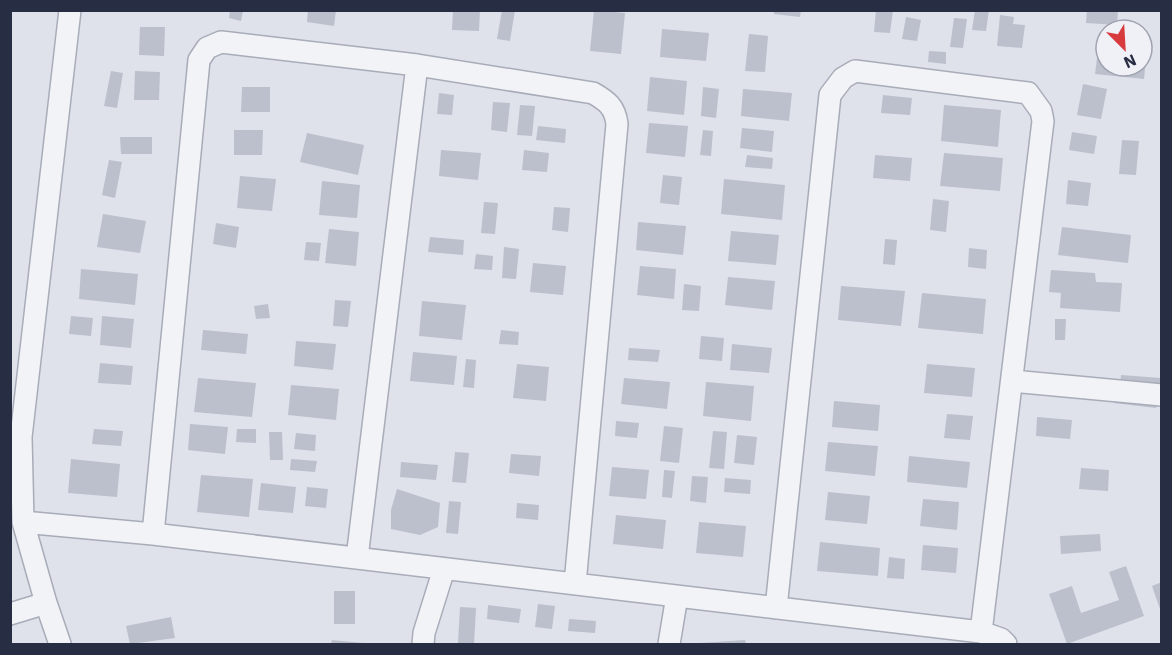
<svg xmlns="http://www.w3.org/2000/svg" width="1172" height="655" viewBox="0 0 1172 655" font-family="'IBM Plex Sans',sans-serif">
  <rect width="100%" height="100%" fill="#dfe2ea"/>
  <path fill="#bcc0cd" d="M230 10H243L241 21 229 18Z
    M308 10H336L334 26 307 22Z
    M453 10H480L479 31 452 30Z
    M502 10H515L510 41 497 39Z
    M594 10 625 13 621 54 590 51Z
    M774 10H801L800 17 774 14Z
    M876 10H893L890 33 874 32Z
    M975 10H989L986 31 972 30Z
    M1087 10H1118L1117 25 1086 23Z
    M1000 15 1014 17 1013 24 1025 25 1022 48 997 46Z
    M906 17 921 20 917 41 902 39Z
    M954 18 967 19 963 48 950 47Z
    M140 27H165L164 56 139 55Z
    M662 29 709 33 706 61 660 57Z
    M749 34 768 36 765 72 745 71Z
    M1100 35 1106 36V66H1142V39L1148 40 1144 79 1095 74Z
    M929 51 946 52V64L928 62Z
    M111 71 123 73 117 108 104 106Z
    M135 71 160 72 159 100H134Z
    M650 77 687 81 684 115 647 111Z
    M1083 84 1107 89 1101 119 1077 115Z
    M242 87H270V112H241Z
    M703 87 719 89 716 118 701 116Z
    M743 89 792 93 789 121 741 116Z
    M439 93 454 95 452 115 437 114Z
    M883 95 912 98 910 115 881 113Z
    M493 102 510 103 507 132 491 130Z
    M520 105 535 106 532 136 517 135Z
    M944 105 1001 110 998 147 941 141Z
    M649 123 688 126 685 157 646 153Z
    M538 126 566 129 565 143 536 140Z
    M742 128 774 131 772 152 740 148Z
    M234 130H263L262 155H234Z
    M703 130 713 131 711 156 700 155Z
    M1072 132 1097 136 1094 154 1069 150Z
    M307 133 364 145 358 175 300 162Z
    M120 137H152V154H121Z
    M1122 140 1139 141 1136 175 1119 174Z
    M441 150 481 153 478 180 439 176Z
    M524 150 549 153 547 172 522 170Z
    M944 153 1003 158 1000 191 940 186Z
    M747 155 773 158 772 169 745 167Z
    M875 155 912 158 910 181 873 178Z
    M109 160 122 162 115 198 102 195Z
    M663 175 682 177 679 205 660 203Z
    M240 176 276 179 272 211 237 208Z
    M724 179 785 185 782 220 721 214Z
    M1068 180 1091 183 1088 206 1066 204Z
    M322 181 360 185 357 218 319 215Z
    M933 199 949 201 946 232 930 230Z
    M484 202 498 203 495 234 481 233Z
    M554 207 570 208 568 232 552 230Z
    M103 214 146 221 140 253 97 247Z
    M638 222 686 226 683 255 636 250Z
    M216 223 239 227 236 248 213 244Z
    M1062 227 1131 235 1128 263 1058 255Z
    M329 229 359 232 356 266 325 263Z
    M731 231 779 235 776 265 728 261Z
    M430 237 464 240 463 255 428 252Z
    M885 239 897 240 895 265 883 264Z
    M306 242 321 243 319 261 304 260Z
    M504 247 519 249 516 279 502 278Z
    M969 248 987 250 986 269 968 267Z
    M476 254 493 256 492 270 474 269Z
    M533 263 566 266 563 295 530 292Z
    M640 266 676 269 674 299 637 295Z
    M81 269 138 274 135 305 79 299Z
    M1051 270 1095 273 1096 282 1122 283 1120 312 1060 308 1061 293 1049 292Z
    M728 277 775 281 772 310 725 305Z
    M684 284 701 286 699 311 682 310Z
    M841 286 905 291 901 326 838 320Z
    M922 293 986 299 983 334 918 328Z
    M335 300 351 301 348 327 333 326Z
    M422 301 466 305 462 340 419 336Z
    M268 304 270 318 256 319 254 306Z
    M71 316 93 318 91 336 69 334Z
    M102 316 134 319 131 348 100 345Z
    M1055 319H1066L1065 340H1055Z
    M203 330 248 334 246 354 201 350Z
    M501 330 519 332 518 345 499 344Z
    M701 336 724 338 722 361 699 359Z
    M296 341 336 344 333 370 294 366Z
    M732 344 772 348 769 373 730 370Z
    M629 348 660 350 658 362 628 360Z
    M413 352 457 356 454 385 410 381Z
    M466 359 476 360 474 388 463 387Z
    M100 363 133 366 131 385 98 383Z
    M517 364 549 367 546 401 513 398Z
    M927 364 975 368 972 397 924 393Z
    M1121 375 1161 378V387L1120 384Z
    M198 378 256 383 252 417 194 412Z
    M624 378 670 382 667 409 621 404Z
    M706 382 754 386 751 421 703 416Z
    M291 385 339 389 336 420 288 415Z
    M1116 395 1158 400 1156 408 1114 403Z
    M834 401 880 405 878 431 832 427Z
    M947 414 973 416 970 440 944 438Z
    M1037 417 1072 420 1070 439 1036 436Z
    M616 421 639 423 637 438 615 436Z
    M190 424 228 427 225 454 188 450Z
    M664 426 683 428 679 463 660 461Z
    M94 429 123 431 121 446 92 444Z
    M237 429H256V443L236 442Z
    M713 431 727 432 724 469 709 468Z
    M269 432H282L283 460H270Z
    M296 433 316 435 315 451 294 449Z
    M737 435 757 437 754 465 734 463Z
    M828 442 878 446 875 476 825 471Z
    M455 452 469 453 466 483 452 482Z
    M511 454 541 456 539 476 509 473Z
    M909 456 970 462 967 488 907 482Z
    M71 459 120 464 117 497 68 493Z
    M291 459 317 461 315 472 290 470Z
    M401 462 438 465 436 480 400 477Z
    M612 467 649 470 646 499 609 496Z
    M1081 468 1109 470 1108 491 1079 489Z
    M664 470 675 471 672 498 662 497Z
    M201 475 253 479 249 517 197 512Z
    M692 476 708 477 706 503 690 501Z
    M725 478 751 480 750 494 724 492Z
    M261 483 296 487 293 513 258 510Z
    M307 487 328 489 326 508 305 506Z
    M397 489 440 503 438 527 420 535 391 529V510Z
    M828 492 870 496 867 524 825 520Z
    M923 499 959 502 957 530 920 526Z
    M449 501 461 502 458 534 446 533Z
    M517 503 539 505 538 520 516 518Z
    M616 515 666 520 663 549 613 544Z
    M699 522 746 526 743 557 696 553Z
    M1100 534 1101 551 1061 554 1060 536Z
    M820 542 880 548 878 576 817 571Z
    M923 545 958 548 956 573 921 570Z
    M889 557 905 559 904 579 887 578Z
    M1126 566 1144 616 1067 644 1049 594 1072 586 1081 613 1119 600 1109 572Z
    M1162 582V609H1160L1152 586Z
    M334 591H355V624H334Z
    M538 604 555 606 552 629 535 627Z
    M488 605 521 609 519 623 487 619Z
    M460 607 476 608 474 644 458 643Z
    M171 617 175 638 130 644 126 626Z
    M569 619 596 621 595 633 568 631Z
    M332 640 363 643V644H331Z
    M745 640 746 644H700V643Z"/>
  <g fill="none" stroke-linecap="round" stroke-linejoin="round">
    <g stroke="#a8acb8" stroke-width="24">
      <path id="minor" d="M1012 381 1162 395
        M23 522 153 534 981 632 1001 639 1006 644
        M153 534 199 60 207 48 221 42 417 65 593 93C607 101 615 107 617 124L575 584
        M357 558 417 65
        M776 608 830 95 843 78 855 71 1028 93 1041 111 1043 121 981 632
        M10 614 46 603
        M60 644 46 603 23 522 21 437 70 10
        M423 644 424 633 444 569
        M669 644 677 596"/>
    </g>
    <use href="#minor" stroke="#f2f3f7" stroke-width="21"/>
  </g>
  <rect width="1172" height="655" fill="none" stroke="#272d42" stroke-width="24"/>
  <g transform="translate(1124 48) rotate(156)"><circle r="28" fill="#eff1f7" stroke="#9fa3af" stroke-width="1.5"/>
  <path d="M0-4.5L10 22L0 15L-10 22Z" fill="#d83b3e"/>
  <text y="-9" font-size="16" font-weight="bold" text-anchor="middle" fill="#272d42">N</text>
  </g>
</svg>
